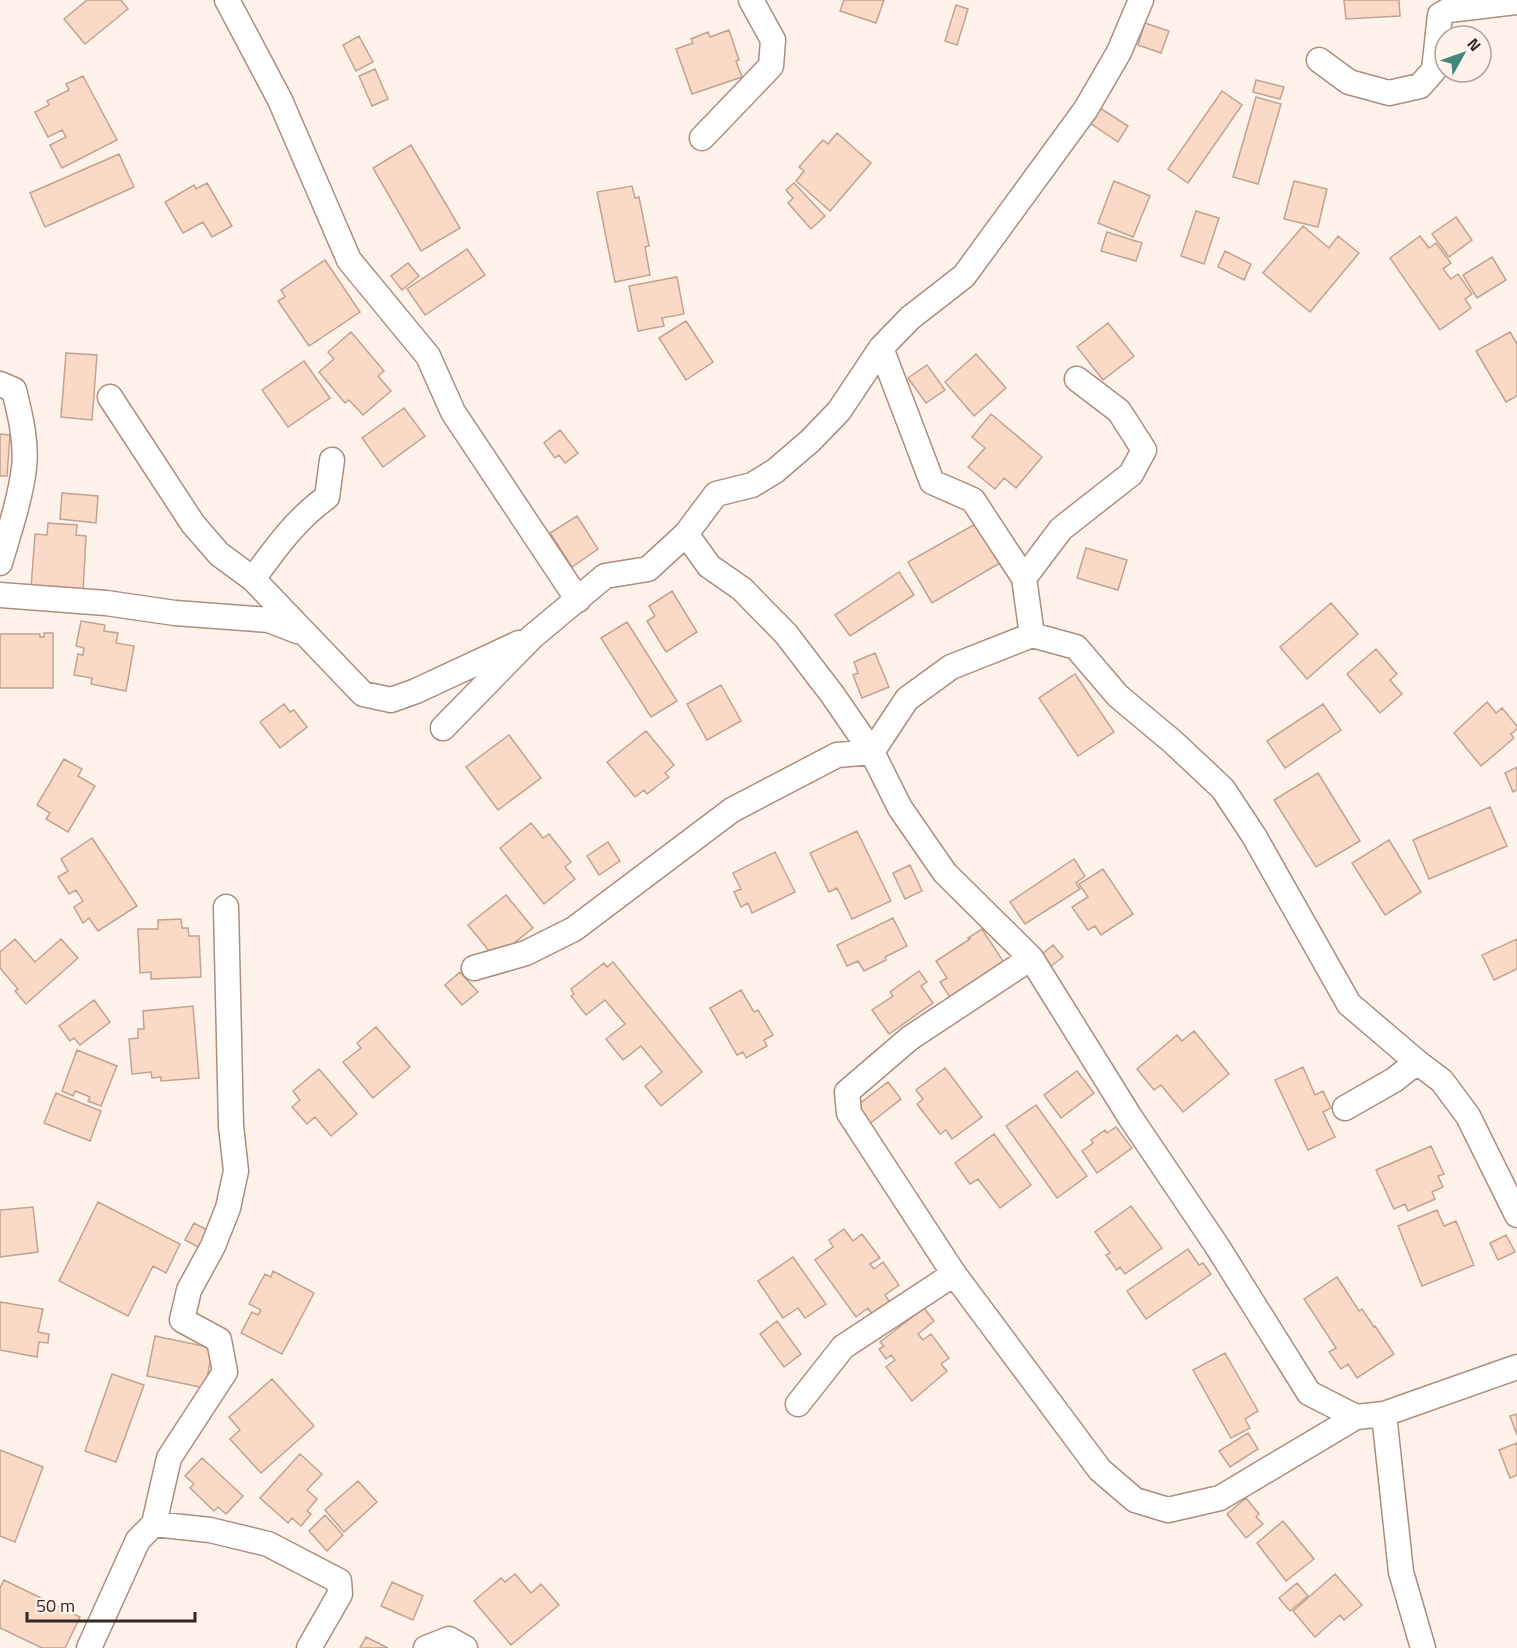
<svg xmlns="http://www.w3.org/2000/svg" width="1517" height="1648" viewBox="0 0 1517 1648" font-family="'Titillium Web',sans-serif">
  <rect width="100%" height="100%" fill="#fff2eb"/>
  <path fill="#fad9c7" stroke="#c1a391" stroke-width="1.5" d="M87 0H121L128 9 85 44 64 19Z
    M844 0H884L876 23 840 11Z
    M1344 0H1399L1400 16 1346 19Z
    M956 5 968 9 957 45 945 41Z
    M1145 23 1169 31 1161 53 1138 45Z
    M729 30 739 60 736 61 742 77 692 94 676 49 693 43 691 39 708 32 710 37Z
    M359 36 373 62 356 71 343 45Z
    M375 69 388 99 372 106 359 76Z
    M83 76 117 140 62 168 50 145 66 137 62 130 48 137 35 112 49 105 47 101 69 90 66 84Z
    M1256 80 1284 87 1280 99 1253 92Z
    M1222 91 1242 105 1188 183 1168 169Z
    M1256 97 1281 104 1258 184 1233 177Z
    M1100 108 1128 126 1118 142 1090 123Z
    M837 133 871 163 830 211 796 181 804 171 799 167 823 140 828 144Z
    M411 145 460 228 421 251 373 168Z
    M119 154 134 187 45 227 30 193Z
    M1114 181 1150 196 1133 237 1098 223Z
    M1294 181 1327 189 1318 227 1284 219Z
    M207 183 232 226 212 237 203 222 183 233 165 202 194 185 196 189Z
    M794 183 825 216 811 229 788 203 793 198 786 190Z
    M632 186 635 198 639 197 649 246 645 247 650 275 615 282 597 192Z
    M1196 211 1219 218 1204 264 1181 256Z
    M1456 217 1472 240 1449 257 1432 234Z
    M1303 226 1329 248 1338 236 1359 253 1310 312 1263 273Z
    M1107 232 1142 243 1136 261 1101 251Z
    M1420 236 1429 248 1436 243 1451 263 1443 269 1451 279 1458 274 1472 294 1465 299 1471 308 1440 330 1390 258Z
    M467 249 485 275 425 315 407 289Z
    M1225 251 1251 264 1244 280 1218 267Z
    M1492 257 1506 280 1477 298 1463 275Z
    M325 260 360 312 309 346 278 301 285 297 281 290Z
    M408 263 419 276 402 290 391 276Z
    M677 277 684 314 662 318 664 326 638 331 629 286Z
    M686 321 713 362 686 380 659 338Z
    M1108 323 1134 356 1103 380 1077 347Z
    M351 332 384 371 378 376 391 391 363 415 349 400 345 403 319 372 334 359 328 352Z
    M1510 332 1517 344V396L1506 402 1476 351Z
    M66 353 97 355 92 420 61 417Z
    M976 354 1006 388 974 416 945 382Z
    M304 361 330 398 288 427 262 390Z
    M927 365 945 390 926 403 908 378Z
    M404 408 425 436 383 467 362 438Z
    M991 414 1042 457 1016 488 1004 478 995 489 968 467 985 448 972 437Z
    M560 430 578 453 565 463 559 455 555 458 544 443Z
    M0 434 10 435 7 476H0Z
    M62 493 98 496 96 523 60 519Z
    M577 516 598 549 572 567 550 533Z
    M48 523 77 525 76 535 86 536 83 592 31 588 35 534 47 535Z
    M977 523 1000 563 932 603 908 562Z
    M1086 548 1127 560 1118 590 1077 578Z
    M899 572 914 595 850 636 835 615Z
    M672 591 697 632 666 652 647 621 655 616 649 606Z
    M1331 603 1358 634 1307 679 1280 647Z
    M81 621 105 625 104 631 118 633 116 643 134 646 126 691 91 684 92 678 74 675 78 654 83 655 84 648 76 646Z
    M627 622 677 701 651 717 601 638Z
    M44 633H53V688H0V634H40V637H44Z
    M1376 649 1397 674 1390 680 1402 694 1380 713 1347 674Z
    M875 653 889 687 862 698 853 675 858 673 854 662Z
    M1075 674 1114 732 1078 756 1039 698Z
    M721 685 741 721 707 740 687 704Z
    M1487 702 1496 713 1502 708 1517 726V729L1511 734 1514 738 1481 766 1454 733Z
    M284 704 290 712 294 710 307 727 280 748 260 722Z
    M1323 704 1341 730 1285 768 1267 741Z
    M646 731 674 765 665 773 669 777 647 794 644 790 635 797 607 762Z
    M509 735 541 778 498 810 466 767Z
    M64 759 82 769 78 776 95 786 68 832 46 819 50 813 37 805Z
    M1517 767V790L1513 792 1505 773Z
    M1318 773 1360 841 1316 867 1274 800Z
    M1490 807 1507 846 1429 879 1413 840Z
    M531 823 543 838 549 834 571 862 565 867 575 879 544 904 500 848Z
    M857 831 891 901 852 919 837 888 829 892 810 853Z
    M92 838 137 906 98 931 89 918 83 923 74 907 83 901 76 890 69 894 58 877 68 871 61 859Z
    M1389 840 1421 892 1385 915 1352 863Z
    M608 842 620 861 599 875 587 856Z
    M775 852 795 892 752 913 748 903 741 907 734 892 741 889 733 873Z
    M1074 859 1085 876 1076 883 1080 889 1025 924 1010 902Z
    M910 865 922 891 905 899 893 873Z
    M1103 869 1133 914 1101 935 1095 926 1088 930 1072 907 1088 897 1079 884Z
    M506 895 533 928 495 958 468 925Z
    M893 918 907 946 885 957 886 960 864 971 858 961 847 966 837 945Z
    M181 919 182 928H188L189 936H199L201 977 151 979V972L140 973 138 929H158V920Z
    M982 929 1003 961 950 997 940 982 947 978 936 961 970 939 968 938Z
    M15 939 35 962 61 939 78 958 26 1004 15 991 18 989 0 968V952Z
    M1517 939V969L1494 980 1482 955Z
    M1053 945 1063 957 1050 967 1041 955Z
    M613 962 702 1072 661 1106 645 1086 662 1072 641 1046 623 1060 606 1039 625 1024 605 1000 586 1015 571 996 574 994 571 989 604 963 607 967Z
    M919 971 927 982 921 986 933 1003 889 1034 872 1010 893 996 890 992Z
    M460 972 478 992 462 1005 445 985Z
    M741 990 754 1012 758 1010 773 1035 764 1040 767 1046 746 1058 743 1052 737 1055 710 1008Z
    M94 1000 110 1022 80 1045 74 1038 70 1041 59 1026Z
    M193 1006 199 1078 161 1081V1077L152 1078 151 1072 132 1074 129 1039 138 1038V1029H144L143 1011Z
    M376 1027 410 1067 373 1098 343 1062 361 1048 357 1043Z
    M1194 1031 1229 1074 1183 1112 1161 1085 1154 1090 1137 1069 1177 1035 1182 1041Z
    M77 1050 117 1066 101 1106 88 1101 90 1097 75 1091 73 1096 62 1091Z
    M1303 1067 1315 1095 1323 1091 1331 1108 1323 1112 1335 1137 1308 1150 1275 1080Z
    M945 1068 982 1117 952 1139 946 1130 940 1134 917 1104 923 1099 916 1090Z
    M319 1069 357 1114 331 1136 315 1117 307 1124 292 1107 300 1100 293 1091Z
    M1077 1071 1094 1093 1061 1118 1044 1095Z
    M888 1082 901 1099 868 1125 855 1107Z
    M56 1093 101 1111 90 1141 44 1123Z
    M1036 1105 1087 1176 1057 1198 1006 1126Z
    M1116 1127 1132 1148 1097 1173 1082 1151 1093 1143 1091 1140 1105 1130 1107 1133Z
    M994 1134 1031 1185 1000 1208 978 1179 970 1184 955 1163Z
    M1431 1146 1444 1174 1438 1176 1443 1187 1432 1192 1435 1199 1408 1211 1405 1204 1394 1209 1376 1170Z
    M98 1202 180 1244 166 1273 153 1266 128 1316 59 1281Z
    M1131 1206 1162 1248 1125 1274 1120 1267 1117 1270 1106 1255 1110 1253 1095 1232Z
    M33 1207 38 1252 0 1257V1210Z
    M1437 1210 1444 1226 1456 1221 1474 1265 1422 1286 1398 1226Z
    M194 1223 209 1231 200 1248 185 1240Z
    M844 1229 853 1241 862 1234 880 1258 870 1264 874 1269 883 1262 899 1285 885 1295 891 1304 874 1317 868 1308 856 1317 815 1260 833 1247 829 1240Z
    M1506 1235 1515 1252 1498 1260 1490 1243Z
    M1188 1249 1199 1265 1203 1263 1211 1274 1146 1319 1127 1291Z
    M793 1257 826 1304 805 1318 798 1308 783 1318 758 1281Z
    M273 1271 314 1293 282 1354 241 1333 252 1312 258 1315 261 1310 249 1304 265 1274 271 1277Z
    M1337 1277 1359 1311 1362 1309 1374 1327 1375 1326 1394 1354 1357 1378 1348 1364 1341 1369 1329 1352 1336 1348 1304 1299Z
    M0 1302 43 1309 38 1332 49 1334 48 1343 39 1342 37 1357 0 1350Z
    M924 1308 934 1321 918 1334 923 1340 931 1334 949 1358 941 1364 947 1371 912 1401 886 1367 895 1360 891 1355 886 1359 879 1349 884 1346 880 1342Z
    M777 1321 801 1354 784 1367 760 1334Z
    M155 1336 213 1348 205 1388 147 1376Z
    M1225 1353 1258 1411 1245 1419 1250 1428 1231 1438 1193 1370Z
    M112 1374 144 1385 116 1462 85 1451Z
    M272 1379 314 1426 261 1473 230 1439 240 1430 229 1417Z
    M1517 1414V1435L1510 1416Z
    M1248 1433 1258 1449 1230 1467 1219 1451Z
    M1517 1443V1475L1510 1478 1499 1450Z
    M0 1450 43 1467 15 1542 0 1536Z
    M300 1454 322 1474 307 1490 317 1499 307 1511 311 1514 301 1526 292 1518 288 1523 260 1498Z
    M202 1458 243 1496 226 1514 218 1507 214 1511 190 1488 194 1484 185 1476Z
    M358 1481 377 1502 344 1532 325 1510Z
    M1246 1498 1259 1514 1256 1517 1263 1524 1246 1538 1227 1514Z
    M325 1515 343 1535 327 1551 309 1531Z
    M1283 1521 1314 1559 1286 1581 1257 1543Z
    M515 1574 531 1593 541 1584 559 1605 511 1645 474 1601 501 1578 505 1582Z
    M1335 1574 1362 1605 1344 1620 1340 1615 1315 1637 1293 1611Z
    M4 1580 80 1617 65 1648H42L0 1628V1588Z
    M392 1582 423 1596 413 1620 381 1606Z
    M1297 1583 1308 1596 1290 1611 1279 1598Z
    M366 1637 388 1648H360Z"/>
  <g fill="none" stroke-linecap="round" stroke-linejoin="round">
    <g stroke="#ab8e7d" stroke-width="27">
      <path id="minor" d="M227 0 280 100 349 260 428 356 453 412 578 600
        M1319 60 1349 82 1389 93 1420 86 1434 70 1440 15 1449 10 1517 2
        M702 138 771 66 773 40 751 0
        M881 348 932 482 973 500 1024 578
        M0 384 14 390C20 414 27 442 24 468 20 500 9 532 0 563
        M110 397 193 524 219 554 253 579
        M332 460 327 497C296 519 275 549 253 579L363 694 391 700 416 691 519 643
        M686 534 716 494 752 485 775 471 810 441 839 411 881 348 910 318 964 276 1086 109 1119 52 1141 0
        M0 595 106 603 175 613 269 620 297 631
        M1032 635 1024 578 1061 529 1131 474 1144 450 1119 411 1077 379
        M443 728 532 637 605 576 648 569 686 534 709 566 742 589 786 634 832 694 872 752 900 808 945 873 1031 958 1130 1117 1217 1246 1309 1393 1356 1417
        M1031 958 910 1038 847 1092 849 1113 954 1274 1100 1470 1135 1500 1168 1510 1220 1498 1356 1417 1384 1414 1517 1367
        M474 968 526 953 574 929 732 810 837 755 872 752 907 699 951 667 1032 635 1076 647 1118 696 1173 742 1223 789 1254 836 1349 1004 1417 1062
        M1345 1108 1394 1080 1417 1062 1442 1081 1468 1116 1517 1215
        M798 1404 843 1347 954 1274
        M1384 1414 1401 1572 1423 1648
        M154 1524 210 1530 268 1544 339 1581 340 1594 309 1648
        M89 1648 138 1540 154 1524 169 1458 225 1372 219 1340 182 1320 189 1290 213 1246 228 1208 236 1171 231 1126 226 907
        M426 1648 449 1639 465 1648"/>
    </g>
    <use href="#minor" stroke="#fff" stroke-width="24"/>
  </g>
  <g transform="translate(1463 54) rotate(50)"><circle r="28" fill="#fff2eb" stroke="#aea19a" stroke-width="1.5"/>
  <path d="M0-4.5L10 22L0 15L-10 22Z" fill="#42877c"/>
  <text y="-9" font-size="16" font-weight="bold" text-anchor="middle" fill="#342821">N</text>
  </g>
  <path d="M27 1612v9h168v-9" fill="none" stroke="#342821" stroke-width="3"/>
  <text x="36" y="1612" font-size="18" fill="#342821" stroke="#fff2eb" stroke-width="4.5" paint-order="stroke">50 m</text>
</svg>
